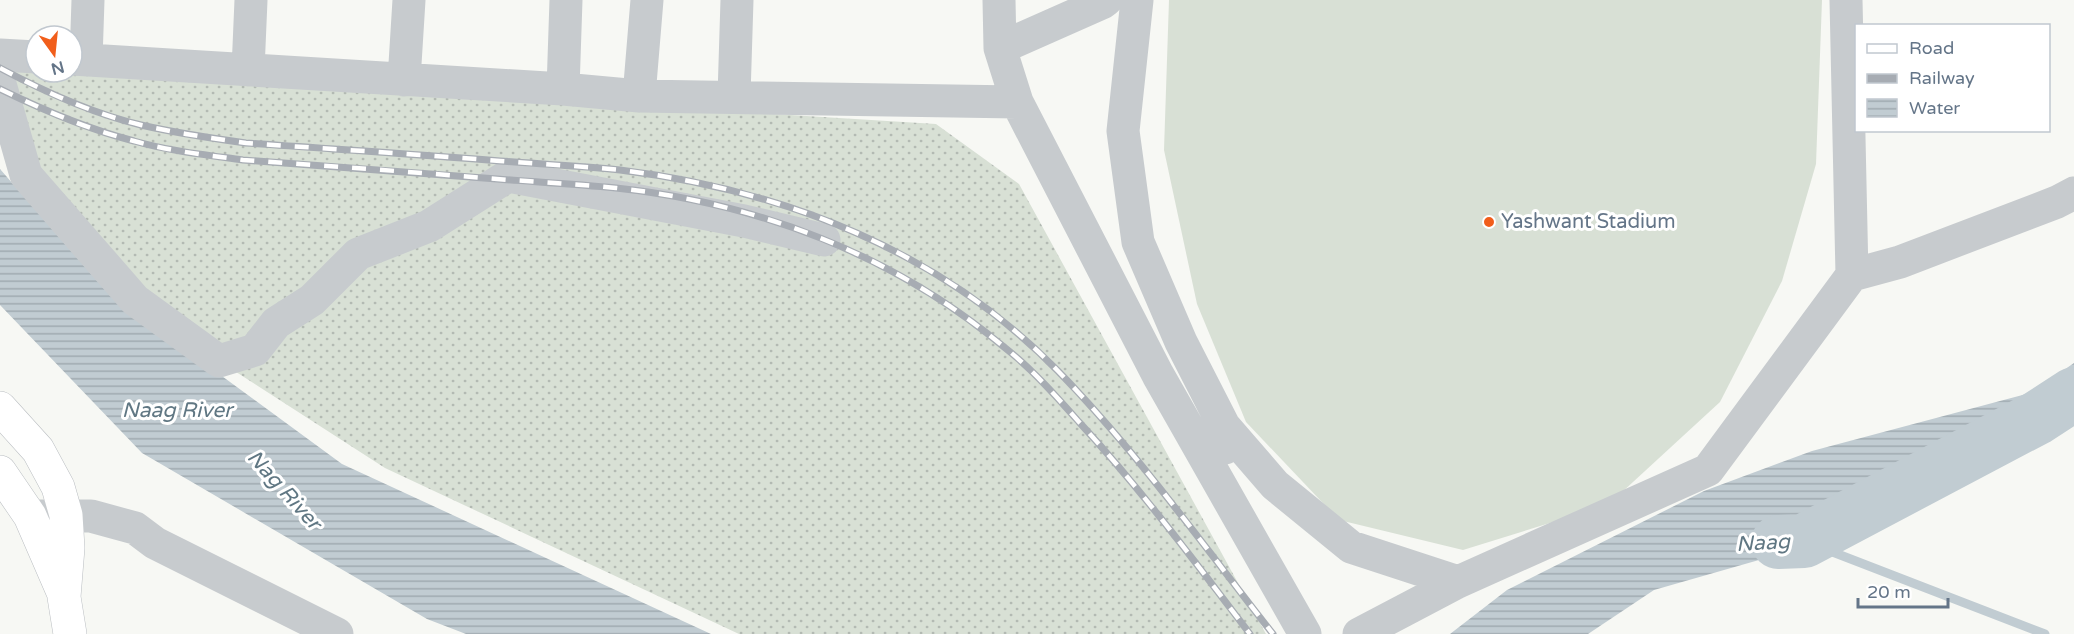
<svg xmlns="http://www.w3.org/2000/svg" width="2074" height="634" viewBox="0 0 2074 634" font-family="'Varela Round',sans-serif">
  <defs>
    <pattern id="grass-dots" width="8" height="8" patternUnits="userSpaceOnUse" patternTransform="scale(1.5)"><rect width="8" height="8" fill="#d8e0d5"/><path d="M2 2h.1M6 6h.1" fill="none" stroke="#b3bab3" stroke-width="1.8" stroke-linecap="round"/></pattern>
    <pattern id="water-rules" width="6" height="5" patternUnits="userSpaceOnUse" patternTransform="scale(1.5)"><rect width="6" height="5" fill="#c1ccd2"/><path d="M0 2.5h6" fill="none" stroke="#a0aab0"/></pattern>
  </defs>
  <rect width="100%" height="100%" fill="#f7f8f4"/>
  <path fill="url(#grass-dots)" d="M0 66 36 72H72V70L936 124 1019 184 1266 634H739L385 468 219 361 0 144Z"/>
  <path fill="#d8e0d5" d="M1169 0H1822L1816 164 1782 281 1720 402 1608 505 1463 550 1339 520 1246 422 1197 304 1164 150Z"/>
  <path fill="url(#water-rules)" d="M0 169 107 292 342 464 711 634H466L427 619 142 453 0 305Z
    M2074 363V420L2062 426 1904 484 1794 550 1654 590 1588 634H1450L1507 590 1704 491 1812 451 2030 393Z"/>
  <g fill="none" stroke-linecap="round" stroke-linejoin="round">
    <path stroke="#c1ccd2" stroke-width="9" d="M1804 541 2045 634"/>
    <path stroke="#c1ccd2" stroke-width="54" d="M1778 542 1804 541 2037 418 2074 394"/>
    <g stroke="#babec2" stroke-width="34">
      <path id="major" d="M0 408 38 450 58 487 66 515 68 548 64 597 70 634
        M0 472 30 516 63 592"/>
    </g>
    <path stroke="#c7cbce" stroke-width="33" d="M999 0 1000 48 1017 102 1158 375 1305 634
      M1137 0 1123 131 1138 242 1181 342 1224 426
      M1000 48 1102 3 1106 0
      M0 55 36 57
      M72 59 563 89 639 96 1017 102
      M86 60 88 0
      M248 70 251 0
      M404 80 409 0
      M0 84 26 175 135 300 219 361 255 350 276 323 312 300 358 254 429 226 508 176 744 221 824 240
      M563 89 566 0
      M639 96 647 0
      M734 96 737 0
      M1852 275 1900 262 2057 202 2074 193
      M1225 448 1224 426 1275 485 1351 547 1458 582
      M38 516H91L135 528 155 543 337 634
      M1359 634 1458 582 1708 470 1852 275 1846 0"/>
    <use href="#major" stroke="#fff" stroke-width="33"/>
    <g stroke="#a7acb3" stroke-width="7">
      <path id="rail" d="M0 68C45 92 91 113 141 125 176 133 210 138 246 143 330 149 415 154 500 161 540 164 580 166 620 170 784 190 941 251 1058 371 1137 452 1203 545 1273 634
        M0 89C43 110 87 129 134 141 169 151 207 155 243 160 328 166 413 172 497 179 537 182 576 184 616 188 758 203 894 255 1004 347 1032 369 1056 396 1079 422 1141 489 1195 562 1250 634"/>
    </g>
    <use href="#rail" stroke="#fff" stroke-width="4.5" stroke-dasharray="14" stroke-linecap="butt"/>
  </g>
  <circle fill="#f15e1b" stroke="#fff" stroke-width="2" cx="1489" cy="222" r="6"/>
  <g text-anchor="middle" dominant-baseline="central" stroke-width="6" stroke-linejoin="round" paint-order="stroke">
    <g font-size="20" fill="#647588" stroke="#fff" text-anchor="start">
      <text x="1501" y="222">Yashwant Stadium</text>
    </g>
    <g font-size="21" font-style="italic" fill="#607783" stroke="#fff">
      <text x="177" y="410">Naag River</text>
      <text transform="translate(284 490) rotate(48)">Nag River</text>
      <text transform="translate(1763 543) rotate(-3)">Naag</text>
    </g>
  </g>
  <rect x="1855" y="24" width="195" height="108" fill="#ffffff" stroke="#c1c8cf" stroke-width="1.5"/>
  <rect x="1867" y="44" width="30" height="9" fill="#ffffff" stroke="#c1c8cf" stroke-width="1.5"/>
  <text x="1909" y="54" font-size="18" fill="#647588">Road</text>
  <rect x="1867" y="74" width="30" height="9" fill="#a7acb3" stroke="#c1c8cf" stroke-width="1.5"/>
  <text x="1909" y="84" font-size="18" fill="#647588">Railway</text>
  <rect x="1867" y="99" width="30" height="18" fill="url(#water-rules)" stroke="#c1c8cf" stroke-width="1.5"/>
  <text x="1909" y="114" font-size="18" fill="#647588">Water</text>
  <g transform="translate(54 54) rotate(165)"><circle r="28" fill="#ffffff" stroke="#c1c8cf" stroke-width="1.5"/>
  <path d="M0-4.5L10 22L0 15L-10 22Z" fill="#f15e1b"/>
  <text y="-9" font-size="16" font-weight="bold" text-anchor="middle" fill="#647588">N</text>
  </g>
  <path d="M1858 598v9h90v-9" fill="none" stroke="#647588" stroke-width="3"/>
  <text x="1867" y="598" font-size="18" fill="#647588" stroke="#ffffff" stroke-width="4.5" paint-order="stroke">20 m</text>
</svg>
